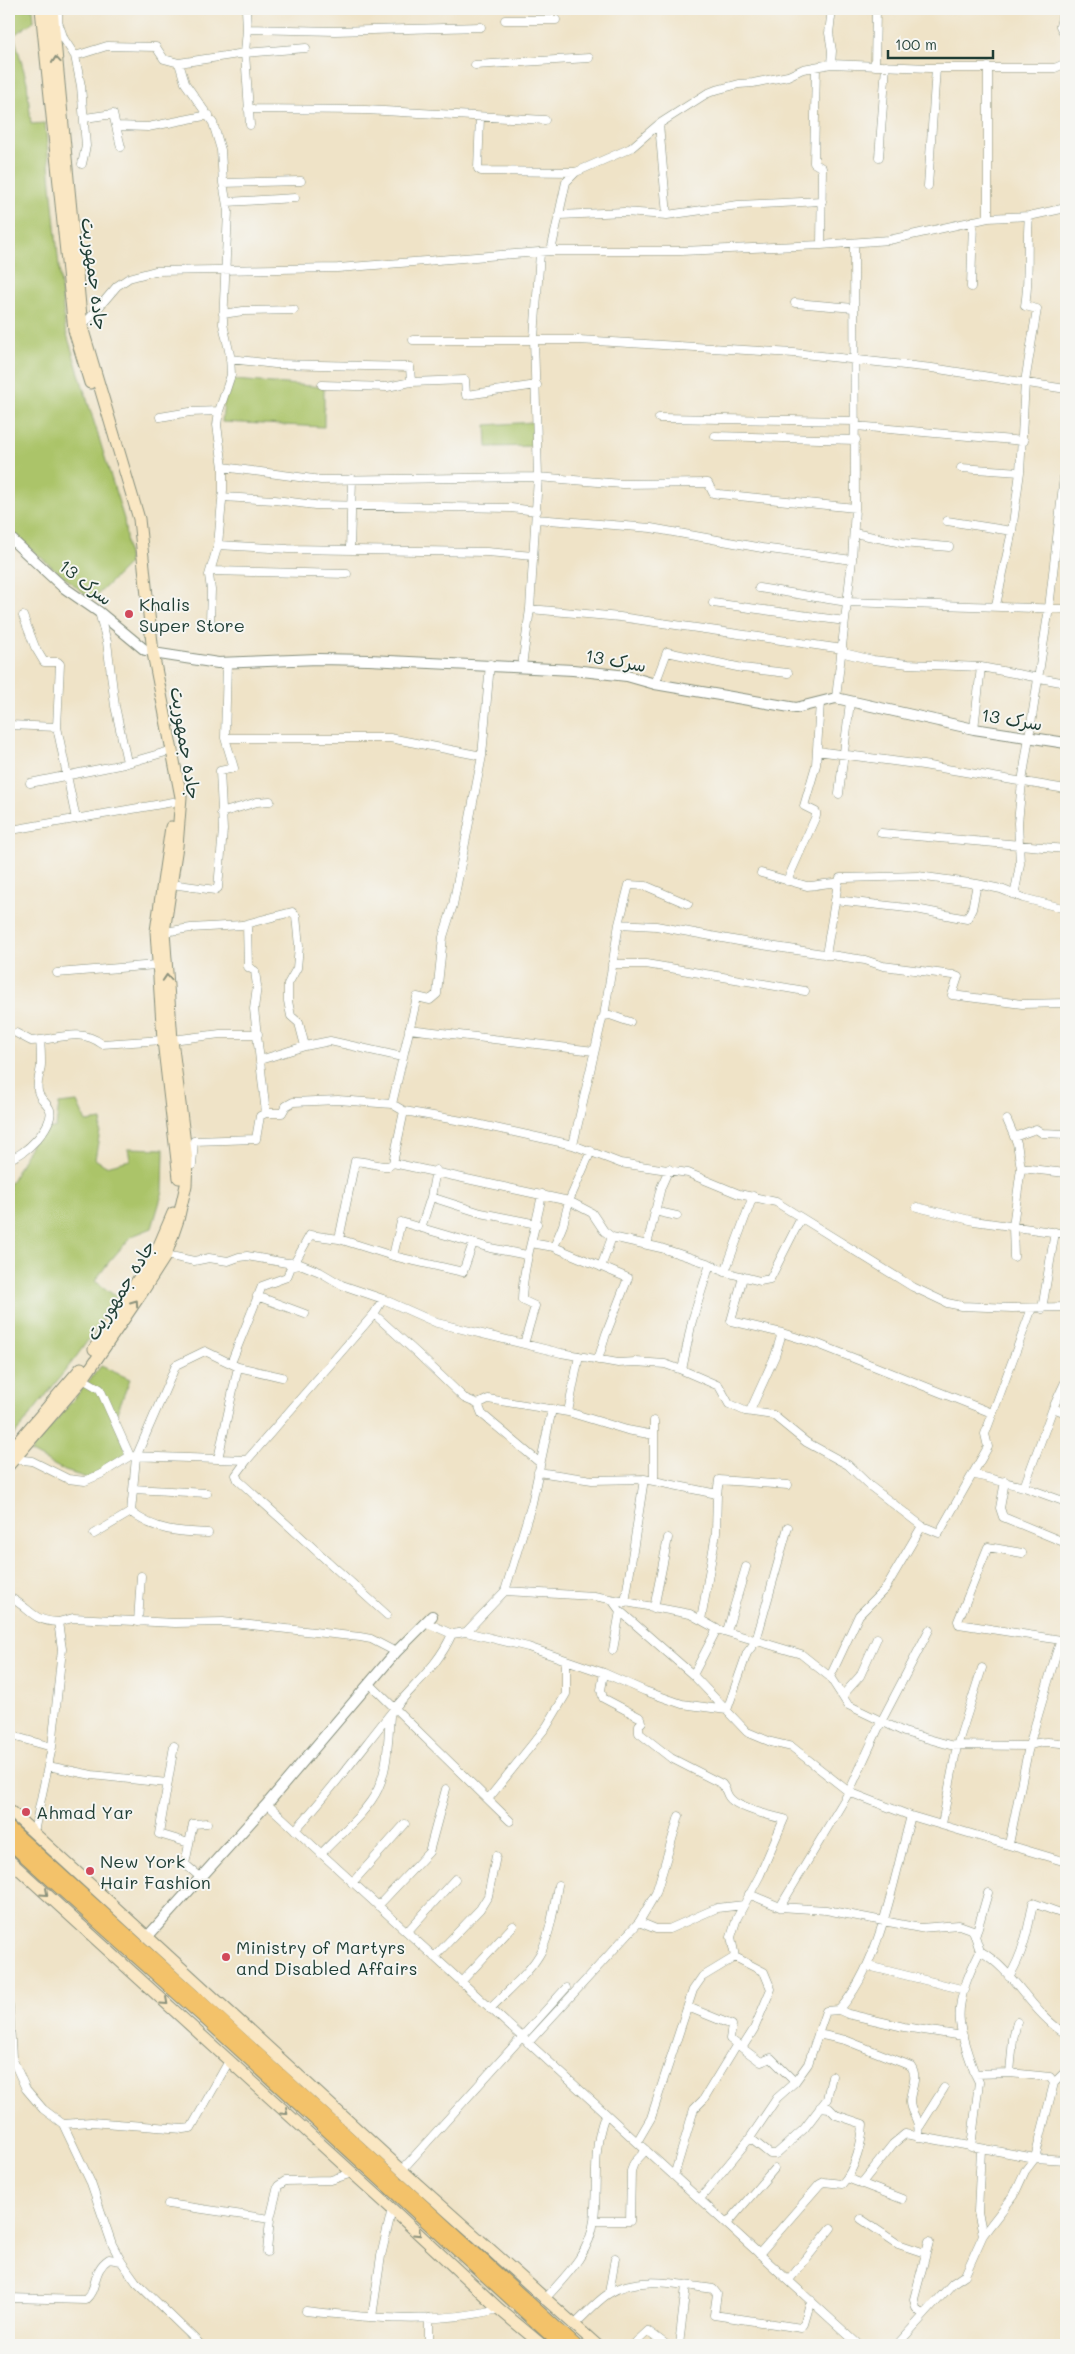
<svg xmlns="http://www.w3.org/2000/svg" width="1075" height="2354" viewBox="0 0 1075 2354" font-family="Mali,'Playpen Sans Arabic',sans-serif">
  <rect width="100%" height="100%" fill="#f6f6f2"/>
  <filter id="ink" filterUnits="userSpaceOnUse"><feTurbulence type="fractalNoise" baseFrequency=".02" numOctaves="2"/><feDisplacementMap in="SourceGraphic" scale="10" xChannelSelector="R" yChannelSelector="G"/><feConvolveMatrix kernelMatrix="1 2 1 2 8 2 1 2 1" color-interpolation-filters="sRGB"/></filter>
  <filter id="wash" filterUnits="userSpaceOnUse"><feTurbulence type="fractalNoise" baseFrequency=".0096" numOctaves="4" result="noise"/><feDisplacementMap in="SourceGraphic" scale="20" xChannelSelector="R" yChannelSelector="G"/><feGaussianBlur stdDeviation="1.12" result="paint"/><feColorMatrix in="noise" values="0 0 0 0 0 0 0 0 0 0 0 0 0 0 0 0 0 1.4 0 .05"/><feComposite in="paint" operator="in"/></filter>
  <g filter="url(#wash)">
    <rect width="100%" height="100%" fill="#efe3c7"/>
    <path fill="#abc469" stroke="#65804e" d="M9 9H33L34 21 14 35 27 82 31 124 45 123 65 328 124 519 129 564 92 600 9 531Z
      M234 380 324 387V427L222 422 224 402Z
      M534 422 535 446 487 447 486 425Z
      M77 1102 86 1122 102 1120 95 1159 106 1166 130 1160 128 1148 164 1149 163 1191 152 1228 132 1236 109 1262 95 1281 118 1298 76 1357 9 1442V1183L12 1181 37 1132 56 1127 59 1104Z
      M101 1366 130 1379 116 1415 128 1457 87 1478 65 1471 30 1452Z"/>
  </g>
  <g filter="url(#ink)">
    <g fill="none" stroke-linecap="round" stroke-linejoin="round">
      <g stroke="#87907e" stroke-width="9">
        <path id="minor" d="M58 9V22L64 39 75 56 81 86 86 146 82 164
          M246 9 247 29 245 53 250 125
          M1064 9 1060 26 1066 37
          M505 20H556
          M247 29 335 31 481 27
          M75 56 107 46 156 47 164 59 179 63 245 53 306 48
          M179 63 185 83 213 123 221 150 223 183 228 211 223 324 230 355 231 375 219 411 217 425 223 467V490L218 545 209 575 211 590 210 622
          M831 64 832 51 829 33 832 9
          M475 65 589 58
          M875 66 876 9
          M816 67 814 163 822 168 821 245
          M988 67V218
          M248 109 366 110 545 120
          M480 117 478 169 481 171 576 172
          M85 118 113 114 121 147
          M659 124 667 215
          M116 126 148 127 209 115
          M879 157 886 66
          M223 183 301 181
          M928 186 936 68
          M227 202 295 198
          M560 215 624 212 667 215 738 205 822 201
          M551 251 566 182 576 172 631 148 659 124 706 94 716 90 739 84 753 83 788 76 803 69 831 64 929 68H1055L1066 63
          M971 287 973 221
          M795 303 854 308
          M223 314 243 311 294 310
          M82 327 117 286 129 278 155 271 338 268 551 251H681L821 245 889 240 988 218 1029 216 1066 208
          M413 340H579L794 353 932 368 1066 389
          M230 359 275 364 410 367 411 382
          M322 385 387 387 411 382 465 380 466 395 537 385
          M160 417 190 412 219 411
          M659 418 856 421
          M856 426 1024 441
          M715 436 856 440
          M223 467 321 480 538 477 622 484 708 483 713 493 719 494 855 508
          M961 468 1020 472
          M222 497 275 500 315 505 511 508 537 511
          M536 519 651 528 762 548 852 560
          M947 521 1012 531
          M854 533 902 543 949 547
          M218 545 288 549 487 552 533 556
          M350 550 352 479
          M211 571 347 574
          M759 588 847 602 1066 609
          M713 603 845 621
          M996 605 1012 531 1020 472 1025 382 1037 309 1025 306C1030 276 1026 246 1029 216
          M530 609 620 617 843 649 844 653 873 660 908 664 981 667 1066 683
          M99 612 107 642 115 706 127 762
          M23 616 35 647 44 662H58L60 664 57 727 76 819
          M522 666 530 609 538 477 534 338 540 253
          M655 684 667 652 742 668 788 673
          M836 698 852 560 855 508 854 243
          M9 725 57 727
          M974 729 981 667
          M225 738H390L482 756
          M817 751 923 765 1066 789
          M30 783 124 764 166 752
          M839 794 850 702
          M221 813 257 802 270 801
          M17 829 173 802
          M881 833 1066 849
          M761 873 807 886C818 886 826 882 838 883
          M787 881 816 816V812L804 806 816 765 820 702
          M171 884 215 890 218 888 223 830 220 771 234 768 225 738 227 663
          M1012 894 1015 891 1020 864 1018 823 1022 782 1049 608 1066 459
          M835 900 916 909 967 919 972 909 977 884
          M619 924 656 926 755 944 865 960 883 966 953 975 958 977 952 995 1022 1004 1066 1003
          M164 932 191 928 242 925 292 912 296 916 299 946 297 968 288 984V1001L291 1016 299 1023 305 1046
          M826 955 838 883 840 878H844L918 876 977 884 1001 889 1023 898 1066 909
          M612 964H646L676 969 805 991
          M57 973 156 965
          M604 1016 619 924 629 885 646 886 688 904
          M409 1029 594 1051
          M16 1033 31 1041C57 1040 79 1027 102 1044L163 1040
          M172 1040 220 1034H258
          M260 1060 305 1046 330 1041 402 1057
          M392 1104 417 997 430 1000 437 994 443 937 453 905 482 756 490 664
          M266 1113H282L286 1106 293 1102 338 1100 392 1104 404 1111 468 1122 573 1145 620 1163 688 1173 739 1194 776 1202 913 1287 947 1303 962 1306 1012 1308 1066 1307
          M1007 1120 1017 1143 1021 1168
          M1014 1137 1036 1129 1042 1133 1066 1134
          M573 1145 602 1019 604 1016 610 1015 630 1022
          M9 1158C23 1158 55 1125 50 1110 48 1103 39 1099 38 1091 36 1081 41 1073 41 1064 41 1057 41 1049 40 1041
          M393 1163 404 1111
          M192 1165 194 1141 256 1139 260 1116 266 1113 254 1009 257 986 255 971 248 967 247 924
          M431 1197 481 1213 537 1224
          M917 1207 974 1221 1066 1234
          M654 1211 677 1216
          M421 1228 431 1197 436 1170
          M339 1239 355 1161C367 1161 378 1167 389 1166L393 1163 569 1201 592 1213 604 1231 612 1237 661 1248 710 1264 725 1272 760 1281 770 1279 801 1218
          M531 1243 554 1247 563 1225 569 1201 591 1151
          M647 1245 661 1187 669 1169
          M554 1247 628 1278 606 1334 598 1360
          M166 1255 194 1261 209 1258 228 1261 239 1257 247 1256 287 1263 295 1262 320 1272 342 1285 383 1299 437 1323 561 1353 618 1363 636 1362 665 1364 682 1370 719 1386 729 1404 745 1411 773 1415 806 1442 848 1465 870 1486 922 1526 939 1533 988 1447 985 1434 1032 1308
          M393 1256 401 1222 490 1248 527 1255
          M1014 1257 1013 1226 1021 1168 1066 1173
          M295 1262 310 1235 339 1239 393 1256 463 1272 473 1243
          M601 1267 612 1237
          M725 1272 753 1196
          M743 1277 731 1321 782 1333 818 1344 992 1413
          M257 1296 305 1314
          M1042 1309 1055 1232
          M374 1314 417 1353 464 1398 478 1404
          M524 1344 535 1306 522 1300C523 1263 536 1229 542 1194
          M231 1363 262 1286 287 1277 291 1267 299 1265
          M682 1370 692 1321 710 1264
          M83 1379 100 1389 130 1456
          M1053 1408 1066 1413
          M750 1411 775 1356 782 1333
          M568 1412 627 1430 654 1435
          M14 1459 32 1461 68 1479 85 1481 101 1474 130 1456 247 1460 374 1314 383 1299
          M218 1459 238 1367
          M247 1460 236 1475 238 1480 387 1615
          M540 1463 482 1414 478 1404 488 1399 568 1412 579 1356
          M538 1472 592 1480 644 1479 717 1494
          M972 1474 1024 1487 1066 1502
          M654 1481V1421
          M1005 1481 1000 1508 1003 1517 1066 1543
          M1024 1487 1053 1408 1066 1380
          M133 1489 207 1493
          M131 1512 136 1457 176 1365 205 1351 238 1367 282 1377
          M131 1512C155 1531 179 1532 208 1533
          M94 1534 131 1512
          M1022 1553 988 1547 958 1621 959 1624 1061 1640
          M505 1591 594 1596 690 1614 717 1629 801 1654 830 1677 848 1705 904 1732 950 1745 1029 1746C1041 1740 1054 1742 1066 1744
          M9 1597C31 1608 31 1621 58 1622
          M612 1600 620 1611 693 1675 747 1732 771 1742 792 1747 849 1792 911 1816 1066 1862
          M625 1603 644 1479
          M654 1608 668 1538
          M701 1620 716 1533 717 1494 719 1480 788 1485
          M138 1622 141 1576
          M425 1622 452 1634 466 1632 505 1591 532 1503 552 1409
          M727 1631 746 1567
          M466 1632 528 1647 604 1673 645 1691 682 1704 727 1710 747 1653 756 1641 788 1527
          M613 1650 620 1611
          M604 1673 601 1690 603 1698 641 1718 642 1722 639 1725V1733L671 1758 722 1784C726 1788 726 1793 729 1797 736 1808 771 1816 784 1819L760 1875 737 1918 731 1937 735 1957
          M693 1675 717 1629
          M830 1677 859 1615 885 1589 922 1526
          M369 1683 510 1821
          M843 1695 860 1676 877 1638
          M9 1735 52 1747
          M174 1746 159 1834 189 1843
          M48 1766 92 1775 167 1783
          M489 1798 547 1726 566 1694V1660
          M267 1804 859 2345
          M942 1824 957 1746 982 1668
          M295 1830C331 1791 361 1750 394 1709 415 1683 438 1666 452 1634
          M34 1832 52 1747 62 1649 58 1622 73 1618 175 1623 223 1622 360 1637 371 1639 396 1652
          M1009 1844 1029 1746 1057 1651 1061 1640 1066 1641
          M321 1854C339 1834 366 1814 378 1789 388 1768 388 1739 390 1716
          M200 1877 185 1864 193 1824 207 1823
          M352 1883 405 1824
          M749 1894 780 1907 826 1910 920 1928 959 1925 973 1930 980 1951C1015 1971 1031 2013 1066 2034
          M378 1906 429 1852 446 1789
          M780 1907 849 1792 882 1720 929 1630
          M639 1922 656 1929H669L717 1908 744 1905
          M407 1932 455 1879
          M976 1934 988 1893
          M434 1957 480 1909 488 1896 496 1856
          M735 1957 764 1972 771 1989 754 2029 742 2048
          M868 1966 965 1990
          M1009 1977C1023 1954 1028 1930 1033 1903L1066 1915
          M461 1982 513 1926
          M9 2006 12 2058 26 2089 43 2109 63 2124 91 2183 112 2244 121 2261 136 2282 201 2345
          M688 2007 732 2025 730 2039 761 2062 771 2058 795 2082
          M490 2009C507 1991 531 1972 542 1950 551 1930 554 1907 558 1885
          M839 2010C881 1964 894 1876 911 1816
          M818 2034 845 2040 911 2066C919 2078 910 2089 910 2102 910 2114 921 2118 918 2137
          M528 2043 639 1922 656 1893 679 1816
          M1010 2073 1013 2039 1017 2022
          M975 2074 1010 2073 1050 2077 1054 2083
          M63 2124 91 2122 183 2129 191 2128 229 2061
          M920 2126 944 2088
          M750 2138 770 2154H776L804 2129 827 2099 832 2076
          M637 2142 651 2118 693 1990 702 1977 735 1957
          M971 2147 979 2082 975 2074C969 2057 962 2040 960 2022 957 1999 970 1971 980 1951
          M981 2149 978 2212 983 2235
          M402 2170 566 1988
          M674 2176 694 2109 703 2100 737 2044
          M847 2178 902 2199
          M861 2184 893 2144 905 2134 1035 2158 1066 2160
          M700 2199 750 2138 777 2098 795 2082 808 2064 826 2011 839 2010 848 2014 904 2027 963 2036
          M168 2204 270 2219
          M861 2219 898 2244 925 2253
          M594 2221H630L631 2171 634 2163 646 2150
          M727 2224 774 2169
          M267 2252 270 2219 278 2186 285 2181 331 2180 352 2173
          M759 2254 820 2184 824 2182 842 2184C855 2170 862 2143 863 2124L836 2115 829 2108 820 2107
          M789 2280 831 2228
          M609 2293 615 2258
          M9 2298 85 2300C99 2288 91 2271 109 2259L121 2261
          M544 2300C565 2277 591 2252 594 2220 598 2186 592 2151 604 2118L608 2116
          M306 2311C369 2318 436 2325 499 2309
          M923 2315 916 2308 914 2299 929 2242
          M372 2317 381 2256 392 2209
          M429 2318V2345
          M574 2325C585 2315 596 2302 608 2294 637 2274 681 2285 713 2289L717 2294 714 2315 801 2328 804 2324 811 2300
          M633 2345 648 2331 667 2345
          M679 2345 686 2286
          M897 2345 953 2283 965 2275 983 2235 1014 2195 1025 2171 1035 2158 1054 2083 1066 2071"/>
      </g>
      <g stroke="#87907e" stroke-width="12">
        <path id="tertiary" d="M9 537 63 587 99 612 145 650
          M153 653 218 663 318 659 369 660 573 670 627 676 655 684 796 708 836 698 974 729 1066 743
          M148 1936 267 1804 396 1652 432 1616"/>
      </g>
      <g stroke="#87907e" stroke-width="13">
        <path id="secondary" d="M41 9 74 330 90 383
          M171 827 156 931 163 1040 179 1178
          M94 1349 158 1248 173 1213
          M9 1452 81 1368
          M9 1465 83 1379 143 1291 166 1255 178 1220 186 1185 187 1160 172 1040 164 932 177 846 181 797 153 653 139 519 82 327 52 9
          M9 1810 416 2183 597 2345
          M9 1860 392 2209 499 2309 542 2345
          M1062 2345 1066 2340"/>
      </g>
      <g stroke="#87907e" stroke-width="14">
        <path id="primary" d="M9 1828 210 2010 575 2345
          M9 1842 208 2021 561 2345"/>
      </g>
      <use href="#minor" stroke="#fff" stroke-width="8"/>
      <use href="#tertiary" stroke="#fff" stroke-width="10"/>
      <use href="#secondary" stroke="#fae7c3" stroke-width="11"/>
      <use href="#primary" stroke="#f3c26a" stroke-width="12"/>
    </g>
    <defs><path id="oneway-chevron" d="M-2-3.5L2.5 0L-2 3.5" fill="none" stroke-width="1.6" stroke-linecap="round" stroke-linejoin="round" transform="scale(1.25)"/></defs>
    <g stroke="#8c927c">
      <use href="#oneway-chevron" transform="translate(56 60) rotate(-95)"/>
      <use href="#oneway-chevron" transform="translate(167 978) rotate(-94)"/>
      <use href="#oneway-chevron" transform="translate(135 1303) rotate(-55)"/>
      <use href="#oneway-chevron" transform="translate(45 1893) rotate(42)"/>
      <use href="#oneway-chevron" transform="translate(165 2002) rotate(42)"/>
      <use href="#oneway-chevron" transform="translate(285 2112) rotate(42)"/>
      <use href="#oneway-chevron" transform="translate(418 2233) rotate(43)"/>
    </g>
  </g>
  <g fill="#d1495b" stroke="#f6f6f2" stroke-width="2">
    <circle cx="129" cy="614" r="5"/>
    <circle cx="26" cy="1812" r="5"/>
    <circle cx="90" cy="1871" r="5"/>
    <circle cx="226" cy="1957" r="5"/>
  </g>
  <g text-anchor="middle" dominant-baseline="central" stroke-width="4" stroke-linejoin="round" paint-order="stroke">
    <g font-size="18" fill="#1f3d34" stroke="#f6f6f2">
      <text transform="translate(95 274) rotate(83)">جاده جمهوریت</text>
      <text transform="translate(86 582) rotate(38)">سرک 13</text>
      <text transform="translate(616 660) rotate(10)">سرک 13</text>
      <text transform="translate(1012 719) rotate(9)">سرک 13</text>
      <text transform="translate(186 743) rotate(81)">جاده جمهوریت</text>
      <text transform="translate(120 1290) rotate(-58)">جاده جمهوریت</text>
    </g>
    <g font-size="18" fill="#1f3d34" stroke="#f6f6f2" text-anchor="start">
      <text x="139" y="604">Khalis<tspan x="139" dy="21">Super Store</tspan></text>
      <text x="36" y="1812">Ahmad Yar</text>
      <text x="100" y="1861">New York<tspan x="100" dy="21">Hair Fashion</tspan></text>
      <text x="236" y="1947">Ministry of Martyrs<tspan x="236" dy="21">and Disabled Affairs</tspan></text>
    </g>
  </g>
  <rect width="1075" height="2354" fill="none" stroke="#f6f6f2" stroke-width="30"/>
  <path d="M888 50v8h105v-8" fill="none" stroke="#1f3d34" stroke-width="2.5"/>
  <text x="895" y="50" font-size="15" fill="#1f3d34" stroke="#f6f6f2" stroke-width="4" paint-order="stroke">100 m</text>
</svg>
